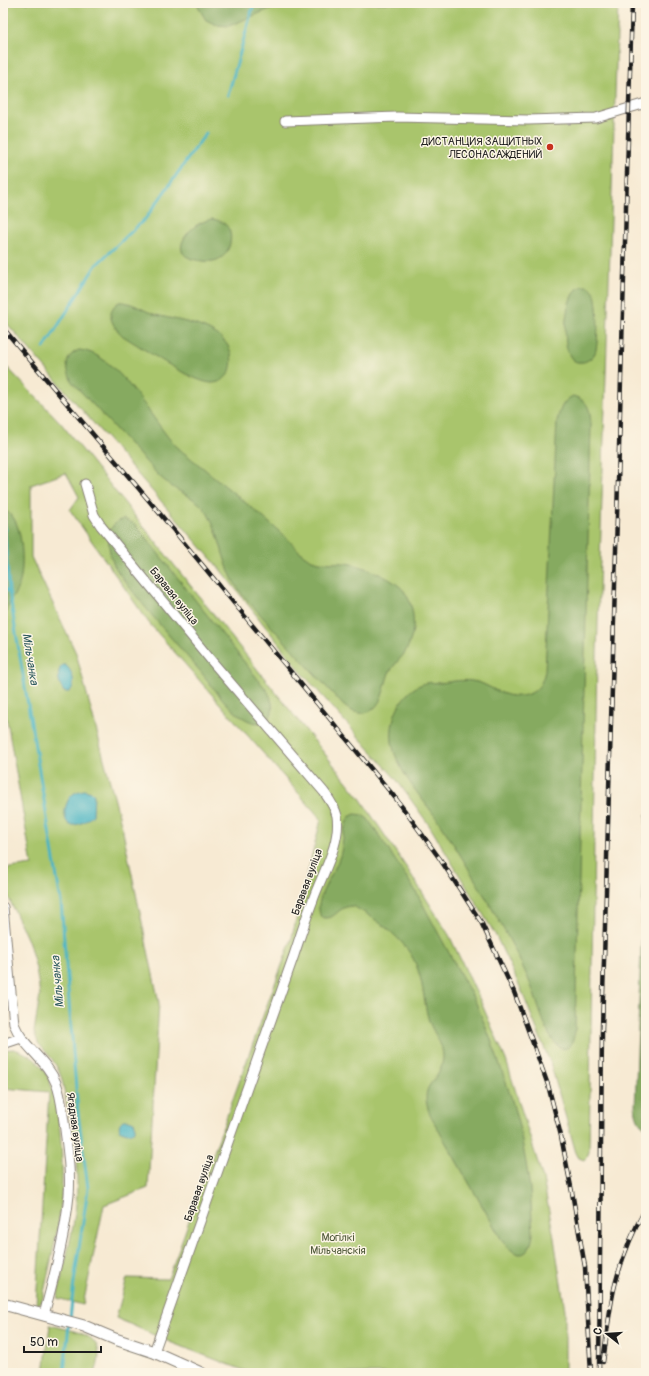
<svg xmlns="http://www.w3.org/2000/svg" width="649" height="1376" viewBox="0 0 649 1376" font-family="Pangolin,sans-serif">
  <rect width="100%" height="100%" fill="#fcf5e5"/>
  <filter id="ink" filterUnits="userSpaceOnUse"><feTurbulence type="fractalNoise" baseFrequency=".025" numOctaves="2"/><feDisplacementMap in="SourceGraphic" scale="8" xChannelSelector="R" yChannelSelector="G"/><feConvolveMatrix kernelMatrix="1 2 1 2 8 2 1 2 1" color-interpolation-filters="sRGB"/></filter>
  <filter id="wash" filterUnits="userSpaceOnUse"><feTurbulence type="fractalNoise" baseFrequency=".012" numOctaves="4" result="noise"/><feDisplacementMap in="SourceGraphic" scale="16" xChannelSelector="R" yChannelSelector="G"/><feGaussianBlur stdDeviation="0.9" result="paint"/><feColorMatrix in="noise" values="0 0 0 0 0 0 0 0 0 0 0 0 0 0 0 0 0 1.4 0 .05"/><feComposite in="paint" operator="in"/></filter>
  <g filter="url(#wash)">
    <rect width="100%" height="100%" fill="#f7ead3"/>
    <path fill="#a9c56c" stroke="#627044" d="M3 3H618L597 653 589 1152 587 1157 584 1160 579 1158 576 1153 550 1062 520 987 495 934 429 825 396 779 302 673 219 568 3 319Z
      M3 363 60 422 360 798 412 876 449 935 480 1000 506 1060 543 1179 554 1238 565 1310V1373H251L172 1343 116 1318 127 1278 168 1279 267 1005 291 941 321 819 149 623 70 510 79 497 66 473 31 485V557L76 653 122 827 159 1003 148 1188 104 1205 83 1305 57 1298C65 1260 78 1219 77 1180 77 1146 68 1112 62 1079L57 1067 52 1059 38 1043 34 1032 40 995 36 969 29 943 3 885V869L32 865 3 697Z
      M13 1049C26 1052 37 1059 45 1071 62 1101 65 1178 60 1212 56 1242 48 1272 42 1302L36 1305 49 1092 3 1088V1050Z
      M50 1325C80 1333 110 1334 95 1373H44Z"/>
    <path fill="#86aa60" stroke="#51633e" d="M197 3H284L229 26 217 25 206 20 200 10Z
      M212 219C217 220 222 221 226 225 235 234 230 254 219 259 212 263 200 261 192 259 171 252 186 232 197 225 202 222 207 220 212 219Z
      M582 286C587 286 590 286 593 290 599 297 599 344 595 353 591 361 579 366 572 359 561 347 565 307 573 294 576 290 578 288 582 286Z
      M119 302C131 301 144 311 156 315 179 321 224 326 231 353 232 359 232 365 230 371 226 379 220 383 211 383 190 381 143 348 123 336 112 326 104 312 119 302Z
      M79 350C116 352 150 417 173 443 185 455 200 465 213 476 236 495 260 514 282 534 292 542 300 555 312 560 325 565 337 561 351 564 364 566 396 580 404 591 417 610 416 635 404 654 399 660 393 666 389 673 386 681 385 688 382 696 375 715 359 718 344 706L247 600C239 591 233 582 229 571 220 550 218 524 202 506 193 497 181 493 171 486 167 483 163 479 159 476L72 382C66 368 63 357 79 350Z
      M573 396C589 401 590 409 591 425L575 1030C574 1041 568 1056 556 1044 546 1036 536 997 530 983 519 957 505 931 490 905 474 878 458 850 440 823 426 803 407 783 398 761 392 749 390 736 393 722 396 705 409 687 426 683 431 682 436 683 441 683 454 681 465 679 477 682 486 684 493 690 502 693 515 699 534 697 541 683 543 679 544 675 545 671L557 421C560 410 562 401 573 396Z
      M3 511C24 512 25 570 19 585 17 592 12 598 9 604 6 610 5 616 3 622Z
      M124 519 135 524 268 692C281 716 264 732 242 717 226 706 213 687 201 672 178 646 155 620 134 593 126 582 116 572 112 560 107 546 106 522 124 519Z
      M355 814 362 815 368 819 415 890 476 1003 491 1040 511 1097 520 1130 526 1163 530 1188 533 1234C530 1258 518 1260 503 1242L431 1117C416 1081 440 1085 443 1058 444 1045 433 1033 429 1021 424 1005 424 987 418 970 409 941 378 920 353 906 336 906 336 922 321 917 312 899 335 874 340 856 344 843 342 829 349 817Z
      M646 814V1128C638 1123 637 1117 635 1109Z"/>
    <path fill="#47b4c3" stroke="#326870" d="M63 665H65C73 670 77 686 69 692H64C59 685 55 671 63 665Z
      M84 790 92 792 94 795 93 815C88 821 77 826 70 825 61 819 65 802 72 795 75 792 79 791 84 790Z
      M123 1120H129L134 1122 136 1127 134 1132 127 1133 121 1131C118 1127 119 1123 123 1120Z"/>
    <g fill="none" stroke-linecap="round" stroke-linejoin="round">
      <path stroke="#47b4c3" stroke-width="3" d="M228 95 254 3
        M44 348 96 265 146 218 206 133
        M3 510 9 591 61 902 78 1113 88 1188 74 1282 70 1319
        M3 589 9 591
        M64 1373 69 1324"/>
    </g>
  </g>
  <g filter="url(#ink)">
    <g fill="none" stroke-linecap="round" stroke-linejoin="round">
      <g stroke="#8a8378" stroke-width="11">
        <path id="minor" d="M285 121 397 117 528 120 596 118 646 103
          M85 484 94 515 101 526 210 659 324 792C329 799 335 807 337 816 341 844 322 874 313 900 306 918 300 937 294 955L154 1352
          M3 907 14 1024C23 1047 47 1060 56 1083 61 1095 62 1109 64 1122 67 1146 71 1171 69 1195 65 1236 54 1276 44 1315
          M3 1044 21 1038"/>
      </g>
      <g stroke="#8a8378" stroke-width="13">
        <path id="tertiary" d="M3 1304 84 1326 115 1339 154 1352 201 1373"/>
      </g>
      <use href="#minor" stroke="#fff" stroke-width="9"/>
      <use href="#tertiary" stroke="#fff" stroke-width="11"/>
      <g stroke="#1c1c1c" stroke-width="4.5">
        <path id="rail" d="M3 328 151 503 397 800 440 859 481 922 514 992 534 1046 548 1085 561 1136 572 1192 585 1267 591 1373
          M603 1362C607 1335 609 1307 616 1281 623 1255 633 1231 646 1208
          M599 1373 602 1029 632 3"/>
      </g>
      <use href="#rail" stroke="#fcf5e5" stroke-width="3" stroke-dasharray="9" stroke-linecap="butt"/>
    </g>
  </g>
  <circle fill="#c8321e" stroke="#fcf5e5" stroke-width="1.5" cx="550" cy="147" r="4"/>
  <g text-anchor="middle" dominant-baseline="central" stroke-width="3" stroke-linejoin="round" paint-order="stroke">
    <g font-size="11" fill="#1c1c1c" stroke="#fcf5e5" text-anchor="end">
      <text x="542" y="141">ДИСТАНЦИЯ ЗАЩИТНЫХ<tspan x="542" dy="13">ЛЕСОНАСАЖДЕНИЙ</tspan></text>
    </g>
    <g font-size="11" fill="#1c1c1c" stroke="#fcf5e5">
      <text transform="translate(174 596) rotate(51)">Баравая вуліца</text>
      <text transform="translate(307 882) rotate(-70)">Баравая вуліца</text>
      <text transform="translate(75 1127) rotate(82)">Ягадная вуліца</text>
      <text transform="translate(199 1188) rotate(-71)">Баравая вуліца</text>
    </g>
    <g font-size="11" fill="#4d5738" stroke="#fcf5e5">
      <text x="338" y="1237">Могілкі<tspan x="338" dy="13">Мільчанскія</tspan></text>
    </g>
    <g font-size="12" font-style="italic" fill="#2d595f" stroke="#fcf5e5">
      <text transform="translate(30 659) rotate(81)">Мільчанка</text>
      <text transform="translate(58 982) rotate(-95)">Мільчанка</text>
    </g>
  </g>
  <rect width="649" height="1376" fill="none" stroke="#fcf5e5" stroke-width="16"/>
  <g transform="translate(607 1334) rotate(287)" stroke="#fcf5e5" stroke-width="3" paint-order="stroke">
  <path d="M0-3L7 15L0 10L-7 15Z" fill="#1c1c1c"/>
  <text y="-6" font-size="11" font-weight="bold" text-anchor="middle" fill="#1c1c1c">С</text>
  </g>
  <path d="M24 1346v6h77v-6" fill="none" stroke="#1c1c1c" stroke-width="2"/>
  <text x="30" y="1346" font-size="12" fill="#1c1c1c" stroke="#fcf5e5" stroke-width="3" paint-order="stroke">50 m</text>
</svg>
